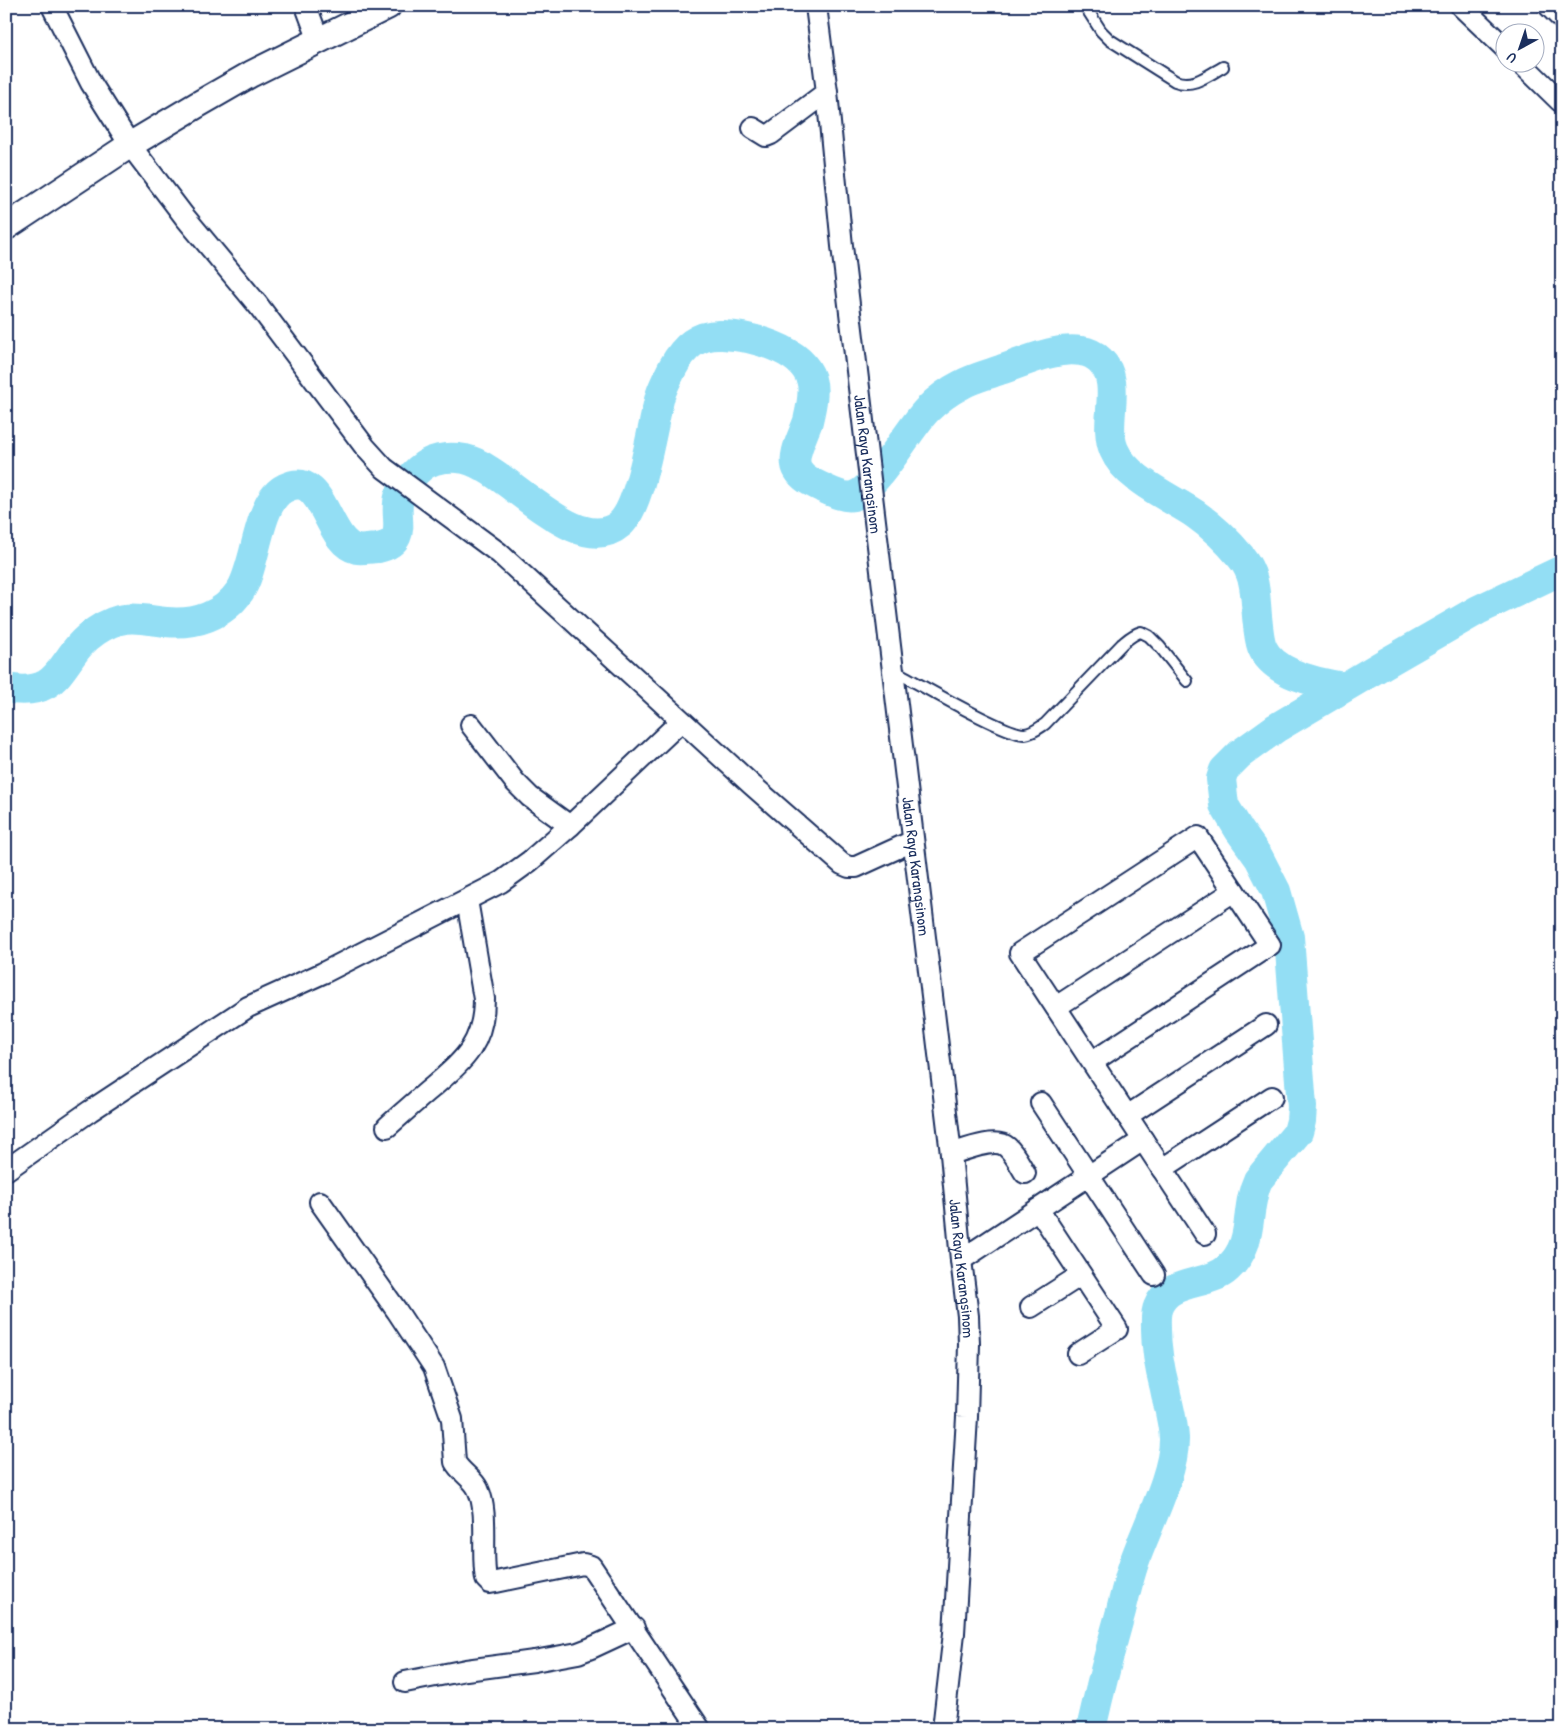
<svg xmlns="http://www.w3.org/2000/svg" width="1568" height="1735" viewBox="0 0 1568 1735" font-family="'Patrick Hand',sans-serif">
  <rect width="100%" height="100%" fill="#fff"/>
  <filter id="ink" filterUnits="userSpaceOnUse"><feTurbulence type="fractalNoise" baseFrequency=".02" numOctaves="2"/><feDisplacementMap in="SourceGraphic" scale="10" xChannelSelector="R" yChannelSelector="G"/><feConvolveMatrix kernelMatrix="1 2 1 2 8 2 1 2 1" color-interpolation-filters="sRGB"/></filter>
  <g filter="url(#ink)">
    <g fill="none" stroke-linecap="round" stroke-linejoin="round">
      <path stroke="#93def4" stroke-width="30" d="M6 688C65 699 58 656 96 631 105 625 114 620 125 619 138 617 153 621 166 622 195 625 223 616 240 591 257 566 257 501 285 488 325 468 325 542 357 549 361 550 374 548 378 548 410 541 393 518 399 497 401 491 407 484 410 479 424 460 442 455 465 459 507 468 577 561 620 524 641 506 652 426 660 396 663 386 668 377 673 367 684 347 697 334 722 335 750 336 801 348 811 379 815 392 811 408 808 421 804 434 790 457 798 470 803 479 815 484 823 488 832 492 844 498 853 496 875 491 909 428 927 410 937 400 949 391 961 385 973 378 987 375 1000 370 1025 362 1054 347 1081 351 1089 352 1094 354 1100 360 1124 383 1102 422 1114 450 1126 479 1170 497 1195 514 1212 526 1228 541 1241 557 1256 575 1255 594 1257 616 1258 626 1259 639 1262 647 1274 675 1318 683 1344 687
        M1091 1729C1100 1689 1110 1650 1121 1611 1125 1594 1129 1577 1135 1560 1147 1526 1175 1473 1174 1438 1173 1421 1168 1405 1165 1389 1160 1370 1156 1350 1156 1329 1156 1322 1155 1314 1158 1307 1169 1278 1208 1287 1228 1268 1256 1243 1244 1210 1258 1180L1298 1132 1301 1121 1302 1107 1289 937 1276 891 1259 858 1239 830 1224 805 1221 779 1224 770 1240 754 1276 728 1384 664 1478 610 1562 570"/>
      <g stroke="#1b2f5e" stroke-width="14">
        <path id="service" d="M1085 6 1101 31 1110 40 1175 81C1193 88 1207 76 1223 67
          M893 670C916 682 1005 735 1025 734 1033 733 1039 728 1045 724L1122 644C1128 639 1133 634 1141 632L1149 636 1160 647 1187 681"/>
      </g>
      <g stroke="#1b2f5e" stroke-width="24">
        <g id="minor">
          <path d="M52 6 91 83 130 145 184 216 258 305 365 447 384 468 499 553 752 785 842 864 849 867H856L913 841"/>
          <path d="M306 6 319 41"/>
          <path id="s1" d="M816 6 827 92 842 246 951 1154 961 1260 968 1316 969 1344 967 1417 954 1633 943 1729"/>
          <path d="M1461 6 1506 49"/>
          <path d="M1549 6 1562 19"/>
          <path d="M1520 62 1560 101"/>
          <path d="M753 128 766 136 771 134 827 92"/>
          <path d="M471 725 515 782 530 797 570 826"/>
          <path d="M1056 1007 1234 891"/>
          <path d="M1092 1062 1270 945 1198 837 1020 953 1205 1234"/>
          <path d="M1041 1103 1154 1275"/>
          <path d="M1127 1116 1266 1025"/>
          <path d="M387 1127C403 1113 418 1099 434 1086 465 1059 484 1043 484 999L467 900"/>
          <path d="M951 1154C964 1150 996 1137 1007 1147 1015 1154 1020 1165 1025 1173"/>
          <path d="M1162 1169 1272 1097"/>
          <path d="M6 1170 90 1111 248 1007 323 973 501 882 530 861 570 826 681 721"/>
          <path d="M320 1202 397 1311 434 1367 452 1419 455 1462C461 1473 473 1478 478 1489 489 1513 481 1553 486 1579L490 1583 496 1582 583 1564 591 1566 700 1729"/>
          <path d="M1038 1209 1117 1329 1078 1354"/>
          <path d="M961 1260 1143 1140"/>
          <path d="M1031 1307 1081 1275"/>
          <path d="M405 1682 466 1670 534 1661 578 1653 591 1648 634 1628"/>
        </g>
      </g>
      <g stroke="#1b2f5e" stroke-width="29">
        <path id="tertiary" d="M6 227 130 145 197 105 251 74 388 6"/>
      </g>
      <use href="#service" stroke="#fff" stroke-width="10"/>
      <use href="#minor" stroke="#fff" stroke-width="20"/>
      <use href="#tertiary" stroke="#fff" stroke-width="25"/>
    </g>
  </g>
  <g text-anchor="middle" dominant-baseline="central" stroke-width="4.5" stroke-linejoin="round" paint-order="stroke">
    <g font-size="16" fill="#1b2f5e" stroke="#fff">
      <text stroke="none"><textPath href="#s1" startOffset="461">Jalan Raya Karangsinom</textPath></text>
      <text stroke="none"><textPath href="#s1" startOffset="866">Jalan Raya Karangsinom</textPath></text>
      <text stroke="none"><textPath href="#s1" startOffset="1271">Jalan Raya Karangsinom</textPath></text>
    </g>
  </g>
  <rect width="1568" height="1735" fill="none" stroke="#fff" stroke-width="25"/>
  <rect x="12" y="12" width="1543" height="1710" fill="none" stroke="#1b2f5e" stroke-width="2" filter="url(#ink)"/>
  <g transform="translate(1520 48) rotate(220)"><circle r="24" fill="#ffffff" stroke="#a4acbf"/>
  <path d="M0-4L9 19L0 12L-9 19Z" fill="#1b2f5e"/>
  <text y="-8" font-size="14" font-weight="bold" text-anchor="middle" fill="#1b2f5e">U</text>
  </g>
</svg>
